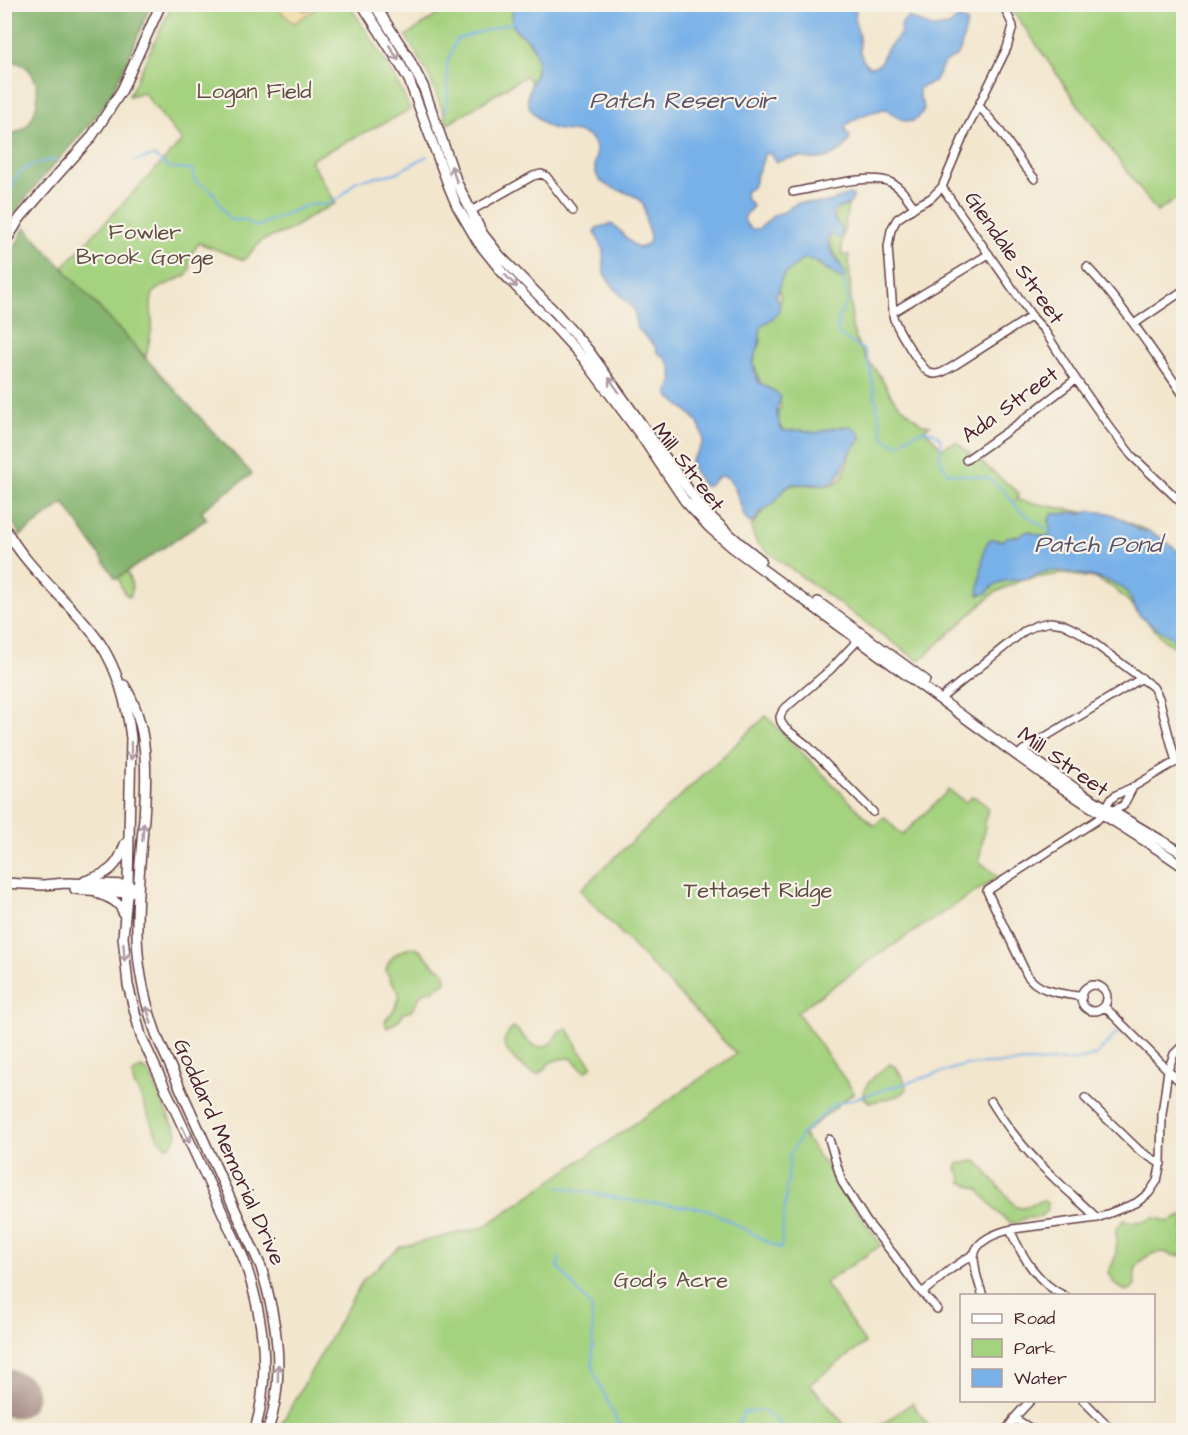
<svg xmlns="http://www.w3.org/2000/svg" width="1188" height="1435" viewBox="0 0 1188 1435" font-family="'Architects Daughter',sans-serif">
  <rect width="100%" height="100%" fill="#f7f3e8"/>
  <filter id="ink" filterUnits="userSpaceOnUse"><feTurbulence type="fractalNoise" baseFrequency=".0167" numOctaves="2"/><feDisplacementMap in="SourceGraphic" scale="12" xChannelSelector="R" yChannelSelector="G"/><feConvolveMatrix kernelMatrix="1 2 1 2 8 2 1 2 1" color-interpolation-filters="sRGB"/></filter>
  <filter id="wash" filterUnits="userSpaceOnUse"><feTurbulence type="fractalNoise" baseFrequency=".008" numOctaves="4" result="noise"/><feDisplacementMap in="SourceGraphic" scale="24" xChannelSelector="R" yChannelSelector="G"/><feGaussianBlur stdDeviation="1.35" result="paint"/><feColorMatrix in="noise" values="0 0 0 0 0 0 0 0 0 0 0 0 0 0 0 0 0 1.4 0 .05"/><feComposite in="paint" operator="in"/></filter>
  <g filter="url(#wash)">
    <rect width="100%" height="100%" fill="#f2e6cd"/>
    <path fill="#a5d27f" stroke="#787855" stroke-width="1.5" d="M172 5H349C371 39 395 72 410 110L310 160 336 203 313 215 290 230 261 241 244 260 199 243 189 257 190 269 187 275 157 289 153 293 151 302 152 327 146 357 85 293 127 572C131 580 134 589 130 597 121 593 120 581 117 573L67 272 63 267 182 141 143 92 129 96Z
      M422 5H515V30C538 45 542 59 531 84L529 79 525 76 448 124 429 76 406 36 437 15Z
      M1009 5H1183V194L1157 212 1079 106Z
      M848 205 842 243V255H849L852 327 858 344 867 360 878 373 895 401 922 424 930 425 925 429 941 448 956 442 1019 493 1017 500 1109 517 1112 515 1148 531 1183 559V661L1176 647 1165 641 1127 600 1112 587 1094 578 1062 574 1022 580 994 593 919 661 773 556 756 542 751 527C762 514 774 494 790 486 805 480 827 492 840 480 846 474 847 462 850 454 853 448 856 443 861 439L858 433 843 426 820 433H787L780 426 777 414 781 407 779 400 760 382 754 364 755 356 761 342 759 328 780 304C782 297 778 292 779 285 780 276 800 254 810 258 815 259 820 267 825 270H831L842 280 845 278C843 270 839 263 836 255 835 254 831 249 831 247 827 235 835 218 839 208Z
      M766 716 874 826 884 817 902 835 949 790 965 802 973 796 988 807 979 861 998 877 875 957 797 1012 854 1092 803 1134 881 1245 825 1283 865 1343 810 1384 849 1430H278L363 1280 400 1247 484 1227 736 1054 580 890Z
      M412 947 421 950 434 966 442 969 445 974 446 982C442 985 438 988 433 990 432 991 425 992 424 993 413 1000 418 1011 404 1013L398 1021 387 1028 385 1021 394 1010 399 997V992L391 981 386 970C390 955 398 952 412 947Z
      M513 1028H515C525 1037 536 1056 552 1042 555 1039 557 1034 560 1030L567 1029C573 1034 573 1040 577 1046 581 1054 589 1058 592 1066L585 1072 571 1058C563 1058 554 1059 548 1065 545 1068 543 1072 538 1074 529 1075 505 1052 504 1044 504 1037 508 1032 513 1028Z
      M890 1064 897 1068C899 1075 907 1081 907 1089 904 1092 904 1093 900 1095 895 1097 873 1103 869 1102 865 1100 865 1098 863 1094 866 1081 880 1071 890 1064Z
      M141 1068 147 1071 151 1077 170 1120 176 1129 177 1134 175 1140 171 1145 166 1146 161 1142 154 1130 139 1092 134 1085 132 1074Z
      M974 1161 978 1162 1016 1207 1023 1208 1043 1200 1047 1203 1048 1211 1038 1218H1026L1014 1223 1009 1222 996 1211 978 1189 961 1182 962 1177C959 1173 955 1168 958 1164Z
      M1183 1215V1256L1181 1255C1174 1257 1173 1255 1167 1253 1154 1250 1138 1259 1135 1271 1134 1276 1135 1282 1135 1286L1128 1291C1118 1289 1111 1281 1108 1272 1118 1257 1117 1247 1116 1229L1124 1220 1135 1222 1147 1221 1152 1218H1157L1169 1222Z
      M912 1403 932 1430H874Z"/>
    <path fill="#84b46e" stroke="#676a4c" stroke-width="1.5" d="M5 4 151 5C136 38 124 75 104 105 86 131 64 152 44 176 29 192 17 210 5 228V136C13 134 24 131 29 123 45 100 39 58 5 62Z
      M25 227 252 474 201 511 207 519 116 579 64 503 20 536 5 505V266Z"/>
    <path fill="#eeda9e" stroke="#9c7c64" stroke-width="1.5" d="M278 5H299L302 10 306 11 317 5H325C313 9 305 17 294 23L283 14Z"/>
    <path fill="#78b1e8" stroke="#61688a" stroke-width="1.5" d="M513 4 856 5 855 22 859 35 860 52 863 60 868 66 871 67 878 65 881 62 885 51 900 35 902 23 908 17 934 28 949 26 958 18 964 20 967 23 960 51 957 56 944 63 934 82 919 88V95L924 108C915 131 900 120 886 109 876 110 852 118 846 126 845 128 845 130 845 131L850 136C847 153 825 160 810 159 807 159 804 157 800 157 793 157 783 160 776 162L771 154 766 153 764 154C762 166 761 165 757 174 754 182 756 187 747 190L745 193 747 200 753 206C749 212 740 217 747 225 757 237 766 221 774 215 778 213 778 214 782 213 788 210 792 205 798 203 806 201 813 204 822 203 831 203 840 198 848 194L853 195V198L850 204 836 209 832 214C834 223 844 226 842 235L839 238 832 235 829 236 827 240 833 254 845 273V275L839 278C828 270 815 257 802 259 796 267 788 270 783 276 779 281 781 289 776 295 785 314 775 316 761 326L759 345 753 362 755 373 759 383 776 392 780 396V400L777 408V413L780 428 784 431 801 430 817 433 828 429 849 426 854 428 861 435 860 440 850 453 839 475 834 482 825 484H792L786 487 773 504 760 512 755 521 750 523C747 520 746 520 744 515 741 507 733 473 721 476 716 477 711 485 706 487L702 485 690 463C693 456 700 451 702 444 704 439 703 434 701 430 694 411 681 409 669 396L668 393 673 380 671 367 667 360 657 352 655 346 636 327 635 311 617 291 604 274 603 249 595 233 596 228 611 224C623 230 626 243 640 248 642 247 646 246 648 244 653 238 647 228 646 222 645 214 646 207 640 200 629 190 609 191 599 179 588 164 605 149 589 137 577 127 555 135 542 122 538 118 533 113 530 108 520 87 550 71 530 42 526 36 518 33 513 27L512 16Z
      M1091 511 1109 513 1120 518 1139 530 1148 531 1161 538 1178 551 1183 558V651C1178 647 1176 641 1171 637 1161 630 1149 624 1140 616 1132 608 1132 595 1123 588 1112 579 1066 570 1051 571 1041 571 1034 578 1024 579 1010 581 996 579 987 593L978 595 984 549 989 540 992 539 1002 541 1007 537 1019 536 1028 531C1036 533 1044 540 1051 533L1049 520 1052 513C1064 516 1071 510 1081 514Z"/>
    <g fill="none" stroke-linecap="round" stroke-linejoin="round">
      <path stroke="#78b1e8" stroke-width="2" d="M445 112 448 98 447 63 457 39 514 22
        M134 161 154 156 170 168 192 169 195 181 212 191 230 220H246L255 227 310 204 326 205 342 196 356 181 396 173 427 156
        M4 196C16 187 11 185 17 176 26 164 44 162 57 159
        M843 275 848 300 839 317 837 333 865 351 870 368 883 438 898 445C911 434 927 422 941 439L940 460 948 473 988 478 1006 493 1019 510 1054 534
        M559 1187 633 1201 707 1209 781 1249 790 1154 802 1134 833 1105 966 1065 1078 1060 1097 1055 1116 1033 1127 1032
        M560 1257 558 1267 591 1307 593 1333 592 1365 597 1379 617 1421 627 1430
        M736 1430 744 1412 764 1411 787 1430
        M957 1430 965 1428 972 1430"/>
      <path stroke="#9e827c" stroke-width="45" d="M4 1391 15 1395"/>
    </g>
  </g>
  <g filter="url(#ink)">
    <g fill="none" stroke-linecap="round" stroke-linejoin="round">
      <g stroke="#633d43" stroke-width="10">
        <path id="minor" d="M1002 4 1006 11 1013 26 1007 48 964 135 942 187 931 198 916 206 897 219 891 230 888 247 893 312C893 315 893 319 895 321 898 330 922 370 930 373 938 376 945 371 952 367L1032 316
          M979 106 998 128 1024 166 1035 179
          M942 187 1033 318 1044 330 1071 372 1108 425 1132 456 1184 505
          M793 192C817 188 871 172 892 183 902 188 908 199 914 207
          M471 211 533 176 541 174 546 176 573 211
          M1087 267C1124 306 1153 352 1184 396
          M893 312 989 254
          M1134 324 1184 290
          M966 460 1019 423 1076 379
          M859 639 830 670 783 710 780 717 781 722 785 728 807 745 873 812
          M945 695 1024 631 1037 625 1050 622 1063 624 1079 632 1153 687 1159 698 1176 762
          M1022 751 1142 678
          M1105 809 1111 799 1116 795 1133 787 1170 765 1184 759
          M1081 998a13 13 0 1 1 26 0a13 13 0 1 1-26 0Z
          M1082 997C1062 993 1039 993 1027 975L987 891 1097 820 1103 814 1123 806 1133 787
          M1104 1006 1184 1086
          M1085 1098 1140 1151 1161 1164
          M991 1101C1008 1129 1029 1155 1053 1177 1067 1191 1083 1204 1097 1218
          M829 1139 842 1182 867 1222 894 1255 917 1287 937 1309
          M1010 1230C1022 1256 1038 1284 1065 1296
          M922 1293 951 1269 975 1253
          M983 1296C980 1288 978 1281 976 1273 976 1268 974 1263 974 1258 974 1240 999 1232 1013 1229L1097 1218 1136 1203 1149 1193 1157 1181 1161 1162 1162 1114 1168 1070 1174 1054 1184 1044
          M1083 1400 1112 1430
          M1014 1418 1033 1430
          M1006 1430 1017 1415 1031 1400"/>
      </g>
      <g stroke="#633d43" stroke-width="12">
        <path id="major" d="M362 4 397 59 409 80 449 187 457 206 478 242 502 272 551 323 583 358 642 437 685 501 709 527 732 547C837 624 941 701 1047 777 1091 809 1139 835 1184 867
          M374 4 408 57 423 86 457 183 482 233 500 256 556 313 589 351 696 500C715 523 737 542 761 560
          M4 244 20 218 59 173 90 139 102 121 122 90 161 4
          M4 526C28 572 71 601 100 643 119 672 127 704 131 738L128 885 123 937 128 985 141 1036 243 1257C263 1313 272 1372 255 1430
          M818 602 925 680
          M124 685C149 725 147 773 144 818 141 853 137 888 137 923 136 963 144 1001 158 1039L261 1267C277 1320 286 1376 268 1430
          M1026 754 1083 794 1184 854
          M85 881C108 874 118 867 125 844
          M4 883 43 885 66 883 128 885 133 888
          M75 889 127 893 133 891
          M99 894C111 898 121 903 124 915"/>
      </g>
      <use href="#minor" stroke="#fff" stroke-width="7"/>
      <use href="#major" stroke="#fff" stroke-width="9"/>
    </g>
    <defs><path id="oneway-shaft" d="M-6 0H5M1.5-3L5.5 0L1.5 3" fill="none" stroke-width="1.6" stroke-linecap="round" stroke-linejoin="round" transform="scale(1.5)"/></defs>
    <g stroke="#ae9aa0">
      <use href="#oneway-shaft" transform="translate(394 53) rotate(58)"/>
      <use href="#oneway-shaft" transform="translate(454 174) rotate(-109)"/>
      <use href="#oneway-shaft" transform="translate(511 281) rotate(46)"/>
      <use href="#oneway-shaft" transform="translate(614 385) rotate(-125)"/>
      <use href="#oneway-shaft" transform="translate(131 751) rotate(89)"/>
      <use href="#oneway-shaft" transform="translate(143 832) rotate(-86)"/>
      <use href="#oneway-shaft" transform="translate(124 952) rotate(86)"/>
      <use href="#oneway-shaft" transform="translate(149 1015) rotate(-107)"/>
      <use href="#oneway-shaft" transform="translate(186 1135) rotate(65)"/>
      <use href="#oneway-shaft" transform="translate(278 1373) rotate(-89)"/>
    </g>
  </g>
  <g text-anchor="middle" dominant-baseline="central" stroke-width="4.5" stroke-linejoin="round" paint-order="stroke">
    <g font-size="22" fill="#614c40" stroke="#f7f3e8">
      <text x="254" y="91">Logan Field</text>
      <text x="145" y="232">Fowler<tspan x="145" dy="25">Brook Gorge</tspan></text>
      <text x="758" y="890">Tettaset Ridge</text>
      <text x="671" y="1280">God's Acre</text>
    </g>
    <g font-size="22" fill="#4a1f2b" stroke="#f7f3e8">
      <text transform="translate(1014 258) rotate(55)">Glendale Street</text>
      <text transform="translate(1010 405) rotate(-36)">Ada Street</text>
      <text transform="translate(688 467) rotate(53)">Mill Street</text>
      <text transform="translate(1063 762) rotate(35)">Mill Street</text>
      <text transform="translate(229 1152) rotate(66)">Goddard Memorial Drive</text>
    </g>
    <g font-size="24" font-style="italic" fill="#5a526d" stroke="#f7f3e8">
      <text x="682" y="101">Patch Reservoir</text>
      <text x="1098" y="545">Patch Pond</text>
    </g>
  </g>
  <rect width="1188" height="1435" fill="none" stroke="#f7f3e8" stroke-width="24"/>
  <rect x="960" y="1294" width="195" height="108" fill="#f7f3e8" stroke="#b29e9c" stroke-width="1.5"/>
  <rect x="972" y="1314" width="30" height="9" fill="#ffffff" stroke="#b29e9c" stroke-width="1.5"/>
  <text x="1014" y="1324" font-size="18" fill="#4a1f2b">Road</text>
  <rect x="972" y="1339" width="30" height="18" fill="#a5d27f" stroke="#b29e9c" stroke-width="1.5"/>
  <text x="1014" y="1354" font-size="18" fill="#4a1f2b">Park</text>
  <rect x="972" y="1369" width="30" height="18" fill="#78b1e8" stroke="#b29e9c" stroke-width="1.5"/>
  <text x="1014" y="1384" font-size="18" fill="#4a1f2b">Water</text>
</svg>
